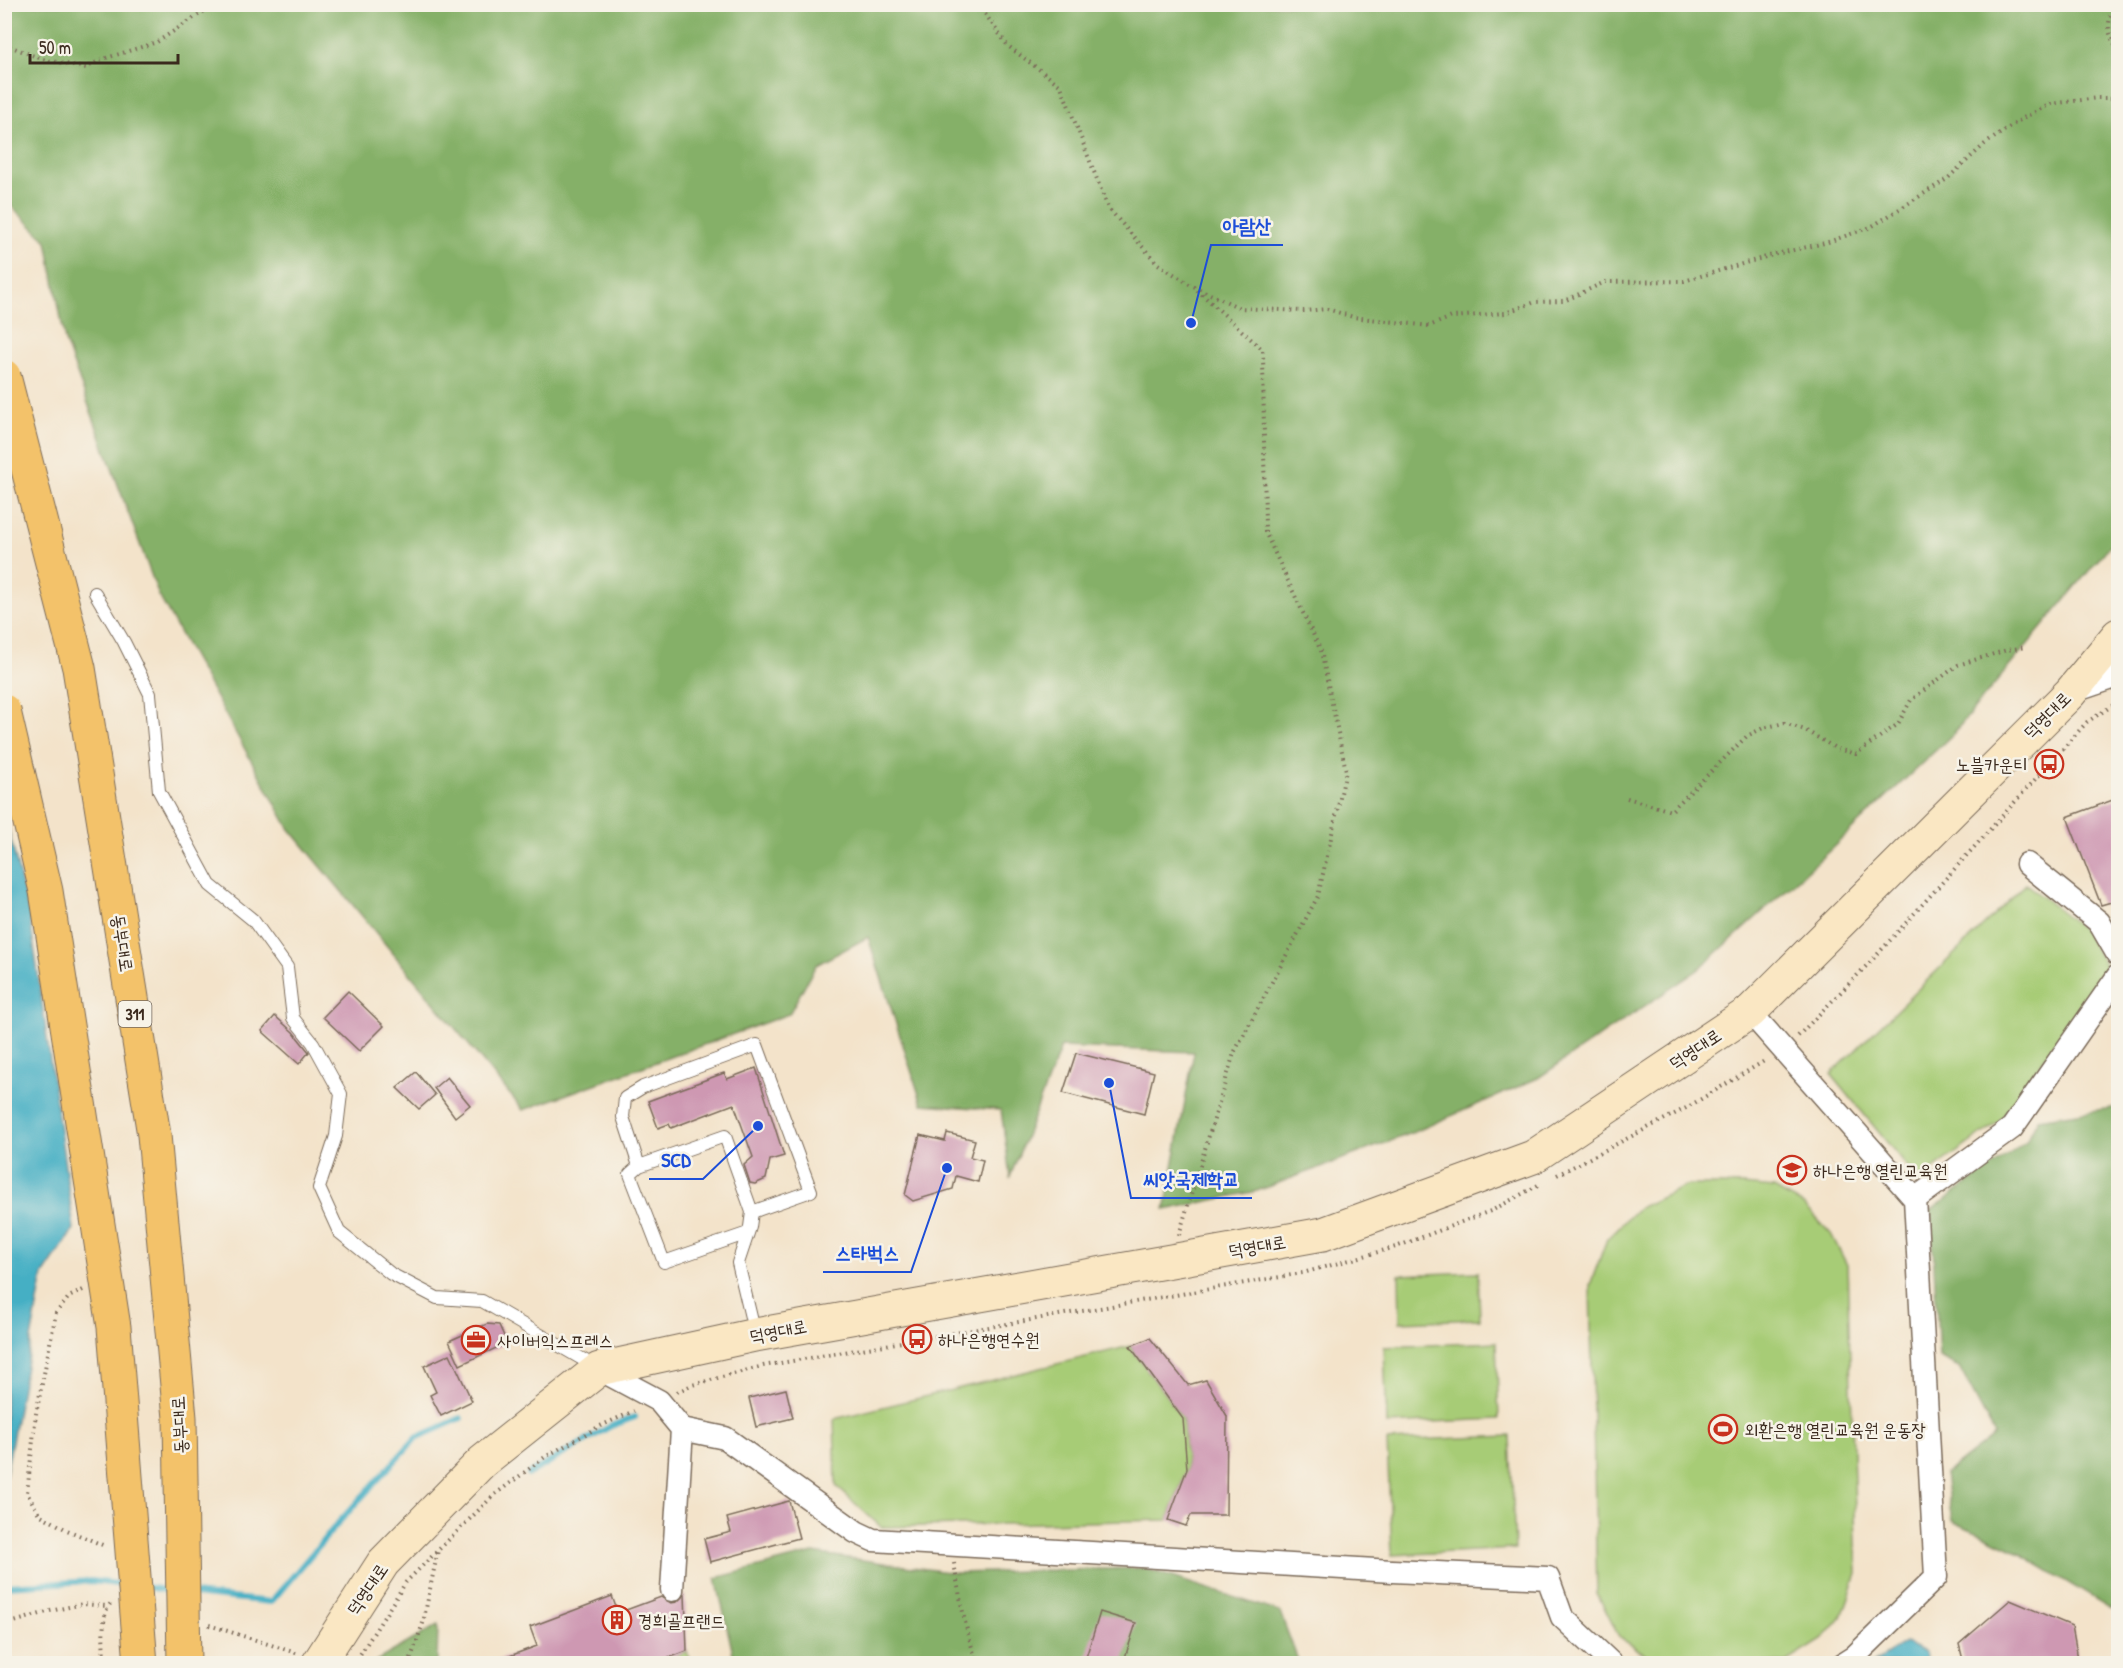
<svg xmlns="http://www.w3.org/2000/svg" width="2123" height="1668" viewBox="0 0 2123 1668" font-family="'Patrick Hand','Poor Story',sans-serif">
  <rect width="100%" height="100%" fill="#f7f3e8"/>
  <filter id="ink" filterUnits="userSpaceOnUse"><feTurbulence type="fractalNoise" baseFrequency=".0167" numOctaves="2"/><feDisplacementMap in="SourceGraphic" scale="12" xChannelSelector="R" yChannelSelector="G"/><feConvolveMatrix kernelMatrix="1 2 1 2 8 2 1 2 1" color-interpolation-filters="sRGB"/></filter>
  <filter id="wash" filterUnits="userSpaceOnUse"><feTurbulence type="fractalNoise" baseFrequency=".008" numOctaves="4" result="noise"/><feDisplacementMap in="SourceGraphic" scale="24" xChannelSelector="R" yChannelSelector="G"/><feGaussianBlur stdDeviation="1.35" result="paint"/><feColorMatrix in="noise" values="0 0 0 0 0 0 0 0 0 0 0 0 0 0 0 0 0 1.4 0 .05"/><feComposite in="paint" operator="in"/></filter>
  <g filter="url(#wash)">
    <rect width="100%" height="100%" fill="#f3e3ca"/>
    <path fill="#a7cc76" stroke="#717b4a" stroke-width="1.5" d="M2026 884 2084 930 2108 969 2000 1121 1918 1180 1831 1074Z
      M1688 1185H1743L1774 1188 1805 1206 1831 1234 1847 1265 1857 1574 1842 1617 1822 1640 1785 1663 1657 1662 1619 1637 1597 1593 1590 1285 1607 1239 1637 1209Z
      M1478 1272 1480 1319 1400 1322 1399 1275Z
      M1496 1342 1499 1419 1387 1424 1384 1347Z
      M1130 1346 1183 1419 1187 1469 1168 1520 881 1527 836 1486 834 1419Z
      M1510 1436 1515 1549 1392 1555 1387 1441Z
      M687 1651 690 1663 653 1664Z"/>
    <path fill="#85b067" stroke="#606d42" stroke-width="1.5" d="M4 5H2118V536L1953 734 1828 852 1698 970 1538 1078 1412 1133 1257 1191 1165 1210 1194 1052 1061 1047 1010 1177 1001 1110 922 1104 868 937 816 965 789 1014 523 1110 289 828 159 596 65 341 47 241 5 200Z
      M2118 1107V1613L2009 1547 1952 1521 1945 1474 1995 1435 1959 1367 1939 1357 1931 1210 2026 1142 2038 1119Z
      M813 1553 955 1573 1144 1568 1280 1612 1299 1663H735L716 1578Z
      M438 1625 437 1663H375L376 1661Z"/>
    <path fill="#45afc4" stroke="#406c71" stroke-width="1.5" d="M5 816 30 918 74 1229 43 1275 5 1479Z
      M1905 1643 1925 1652 1924 1663H1873Z"/>
    <g fill="none" stroke-linecap="round" stroke-linejoin="round">
      <path stroke="#45afc4" stroke-width="6" d="M529 1474 611 1426 635 1417
        M4 1586 92 1581 126 1585
        M145 1587 174 1591
        M193 1594 271 1602 339 1522 416 1438 461 1418"/>
    </g>
    <g id="blocks">
      <path fill="#ce98b2" d="M2118 798V900L2101 905 2067 817Z
        M348 991 384 1026 359 1051 323 1017Z
        M275 1016 293 1032 309 1052 299 1064 262 1031Z
        M1076 1053 1154 1072 1144 1114 1063 1093Z
        M756 1068 784 1156 770 1160 766 1179 755 1184 750 1183 744 1165 753 1157 734 1104 671 1128 669 1124 658 1128 648 1101 724 1073 727 1079Z
        M416 1072 435 1095 419 1109 397 1088Z
        M447 1077 470 1105 455 1117 434 1088Z
        M947 1133 975 1140 970 1157 983 1160 978 1182 956 1176 953 1189 913 1201 905 1195 920 1135 945 1141Z
        M487 1324 499 1325 507 1343 460 1365 449 1341Z
        M1150 1338 1188 1385 1206 1380 1227 1416 1226 1515H1191L1186 1526 1168 1520 1187 1469 1183 1419 1130 1346Z
        M450 1354 472 1401 441 1416 430 1395 436 1392 424 1366Z
        M786 1389 793 1418 756 1427 749 1398Z
        M789 1501 799 1538 710 1562 704 1539 731 1532 727 1518Z
        M685 1594 687 1651 653 1664H493V1662L537 1646 530 1627 612 1596 618 1613 661 1597 671 1603 677 1602Z
        M2010 1600 2072 1626 2079 1664H1964L1959 1644Z
        M1100 1612 1136 1623 1123 1664H1084Z"/>
    </g>
  </g>
  <g filter="url(#ink)">
    <use href="#blocks" fill-opacity="0" stroke="#7b6b5a" stroke-width="1.5"/>
    <g fill="none" stroke-linecap="round" stroke-linejoin="round">
      <g stroke="#7b6b5a" stroke-width="14">
        <path id="lane" d="M95 593 124 642 150 694 159 791 210 885 253 920 287 967 293 1018 313 1043 341 1094 336 1136 319 1188 339 1232 391 1274 437 1298 482 1301 596 1367
          M639 1166 623 1117 625 1098 643 1087 757 1045 811 1191 752 1212
          M748 1233 664 1262 630 1174 639 1166 725 1136 752 1212 750 1227 738 1263 755 1334"/>
      </g>
      <g stroke="#7b6b5a" stroke-width="25">
        <path id="street" d="M2071 692 2118 676
          M2027 864 2099 922 2118 955
          M1750 1012 1915 1199 1936 1577 1854 1657 1843 1664
          M1915 1199 2012 1128 2118 976
          M599 1369 659 1401 682 1429 725 1438 856 1532 873 1540 1392 1571 1548 1578 1562 1617 1612 1664
          M672 1590 682 1429"/>
      </g>
      <g stroke="#7b6b5a" stroke-width="35">
        <path id="secondary" d="M318 1664 383 1563 482 1462 599 1369 755 1335 1323 1234 1533 1157 1750 1012 2070 693 2118 635"/>
      </g>
      <path stroke="#7b6b5a" stroke-width="4" stroke-dasharray="1.5 4.5" stroke-linecap="butt" d="M978 4 1008 46 1061 86 1108 208 1158 264 1191 285 1240 308 1303 311 1327 309 1353 317 1429 326 1452 317 1505 313 1535 302 1564 301 1605 282 1684 281 1776 254 1825 243 1871 227 1947 179 1985 144 2023 118 2051 104 2097 98H2118
        M2115 4C2106 23 2107 33 2118 50
        M4 44 42 59 86 68 100 60 157 42 206 10 211 4
        M1627 798 1671 811 1747 736 1763 728 1784 723 1805 730 1837 749 1856 754 1898 724 1911 700 1958 665 2007 650 2025 647
        M1798 1036 1875 957 2087 722 2118 702
        M1557 1175 1686 1108 1766 1060
        M1179 1235 1234 1053 1318 896 1346 771 1321 651 1265 532 1263 350 1195 288
        M83 1290 69 1297 56 1313 36 1414 27 1493 39 1514 67 1530 105 1546
        M677 1392 692 1385 763 1366 1303 1273 1396 1247 1493 1210 1540 1184
        M954 1563C960 1597 965 1632 978 1664
        M4 1625 50 1611 83 1604 107 1606
        M209 1625 296 1653
        M104 1664C104 1648 100 1614 111 1603
        M354 1664 406 1582 493 1496 545 1457 600 1426 634 1411
        M409 1664 423 1623 438 1550"/>
      <use href="#lane" stroke="#fff" stroke-width="12"/>
      <use href="#street" stroke="#fff" stroke-width="22"/>
      <use href="#secondary" stroke="#fae7c3" stroke-width="33"/>
      <g stroke="#7b6b5a" stroke-width="35" stroke-linecap="butt">
        <path id="highway-bridge" d="M4 376 79 668 154 1135 180 1418 184 1664
          M4 711 46 891 114 1327 141 1664"/>
      </g>
      <use href="#highway-bridge" stroke="#f3c26a" stroke-width="33"/>
    </g>
  </g>
  <defs>
    <g id="bus-ring" transform="scale(1.5)"><circle r="9.5" fill="#f7f3e8" stroke="#c8321e" stroke-width="1.5"/><path d="M-5-6H5V4H4V6H2V4H-2V6H-4V4H-5ZM-3.5-4V0h7V-4ZM-3.5 1.2v1.5H-2V1.2ZM2 1.2v1.5H3.5V1.2Z" fill="#c8321e"/></g>
    <g id="school-ring" transform="scale(1.5)"><circle r="9.5" fill="#f7f3e8" stroke="#c8321e" stroke-width="1.5"/><path d="M0-5L7-2L0 1L-7-2ZM-4 1L0 2.5L4 1V4Q0 6-4 4Z" fill="#c8321e"/></g>
    <g id="office-ring" transform="scale(1.5)"><circle r="9.5" fill="#f7f3e8" stroke="#c8321e" stroke-width="1.5"/><path d="M-6-3h4V-5.5h4V-3h4V5H-6ZM-1-4.5V-3h2v-1.5ZM-6 0V1H6V0Z" fill="#c8321e"/></g>
    <g id="stadium-ring" transform="scale(1.5)"><circle r="9.5" fill="#f7f3e8" stroke="#c8321e" stroke-width="1.5"/><path d="M0-5a6.5 5 0 1 0 0 10a6.5 5 0 1 0 0-10ZM-3.5-1.8h7v3.6h-7Z" fill="#c8321e"/></g>
    <g id="building-ring" transform="scale(1.5)"><circle r="9.5" fill="#f7f3e8" stroke="#c8321e" stroke-width="1.5"/><path d="M-4-6H4V6H1V3H-1V6H-4ZM-2.5-4.3h1.7v1.8h-1.7ZM.8-4.3h1.7v1.8H.8ZM-2.5-1h1.7V.8h-1.7ZM.8-1h1.7V.8H.8Z" fill="#c8321e"/></g>
  </defs>
  <g fill-rule="evenodd">
    <use href="#bus-ring" x="2049" y="764"/>
    <use href="#school-ring" x="1792" y="1170"/>
    <use href="#bus-ring" x="917" y="1339"/>
    <use href="#office-ring" x="476" y="1340"/>
    <use href="#stadium-ring" x="1723" y="1429"/>
    <use href="#building-ring" x="617" y="1620"/>
  </g>
  <g text-anchor="middle" dominant-baseline="central" stroke-width="5" stroke-linejoin="round" paint-order="stroke">
    <rect fill="#f7f3e8" stroke="#73665b" stroke-width="1.5" x="118.5" y="1001" width="33" height="26" rx="4.5"/>
    <g font-size="16" font-weight="bold" fill="#3b2a1e">
      <text x="135" y="1014">311</text>
    </g>
    <g font-size="18" fill="#3b2a1e" stroke="#f7f3e8">
      <text transform="translate(2047 715) rotate(-45)">덕영대로</text>
      <text transform="translate(123 943) rotate(81)">동부대로</text>
      <text transform="translate(1695 1049) rotate(-34)">덕영대로</text>
      <text transform="translate(1257 1246) rotate(-10)">덕영대로</text>
      <text transform="translate(778 1331) rotate(-11)">덕영대로</text>
      <text transform="translate(179 1425) rotate(-93)">동부대로</text>
      <text transform="translate(367 1589) rotate(-56)">덕영대로</text>
    </g>
    <g font-size="18" fill="#3b2a1e" stroke="#f7f3e8" text-anchor="start">
      <text x="2028" y="764" text-anchor="end">노블카운티</text>
      <text x="1813" y="1170">하나은행 열린교육원</text>
      <text x="938" y="1339">하나은행연수원</text>
      <text x="497" y="1340">사이버익스프레스</text>
      <text x="1744" y="1429">외환은행 열린교육원 운동장</text>
      <text x="638" y="1620">경희골프랜드</text>
    </g>
  </g>
  <path fill="none" stroke="#1d4ed8" stroke-width="2" d="M1191 323L1211 245H1283M758 1126L703 1179H649M1109 1083L1131 1198H1252M947 1168L911 1272H823"/>
  <g fill="#1d4ed8" stroke="#f7f3e8" stroke-width="2">
    <circle cx="1191" cy="323" r="6"/>
    <circle cx="758" cy="1126" r="6"/>
    <circle cx="1109" cy="1083" r="6"/>
    <circle cx="947" cy="1168" r="6"/>
  </g>
  <g font-size="20" text-anchor="middle" font-weight="bold" fill="#1d4ed8" stroke="#f7f3e8" stroke-width="5" stroke-linejoin="round" paint-order="stroke">
    <text x="1247" y="233">아람산</text>
    <text x="676" y="1167">SCD</text>
    <text x="1191" y="1186">씨앗국제학교</text>
    <text x="867" y="1260">스타벅스</text>
  </g>
  <rect width="2123" height="1668" fill="none" stroke="#f7f3e8" stroke-width="24"/>
  <path d="M30 54v9h148v-9" fill="none" stroke="#3b2a1e" stroke-width="3"/>
  <text x="39" y="54" font-size="18" fill="#3b2a1e" stroke="#f7f3e8" stroke-width="4.5" paint-order="stroke">50 m</text>
</svg>
